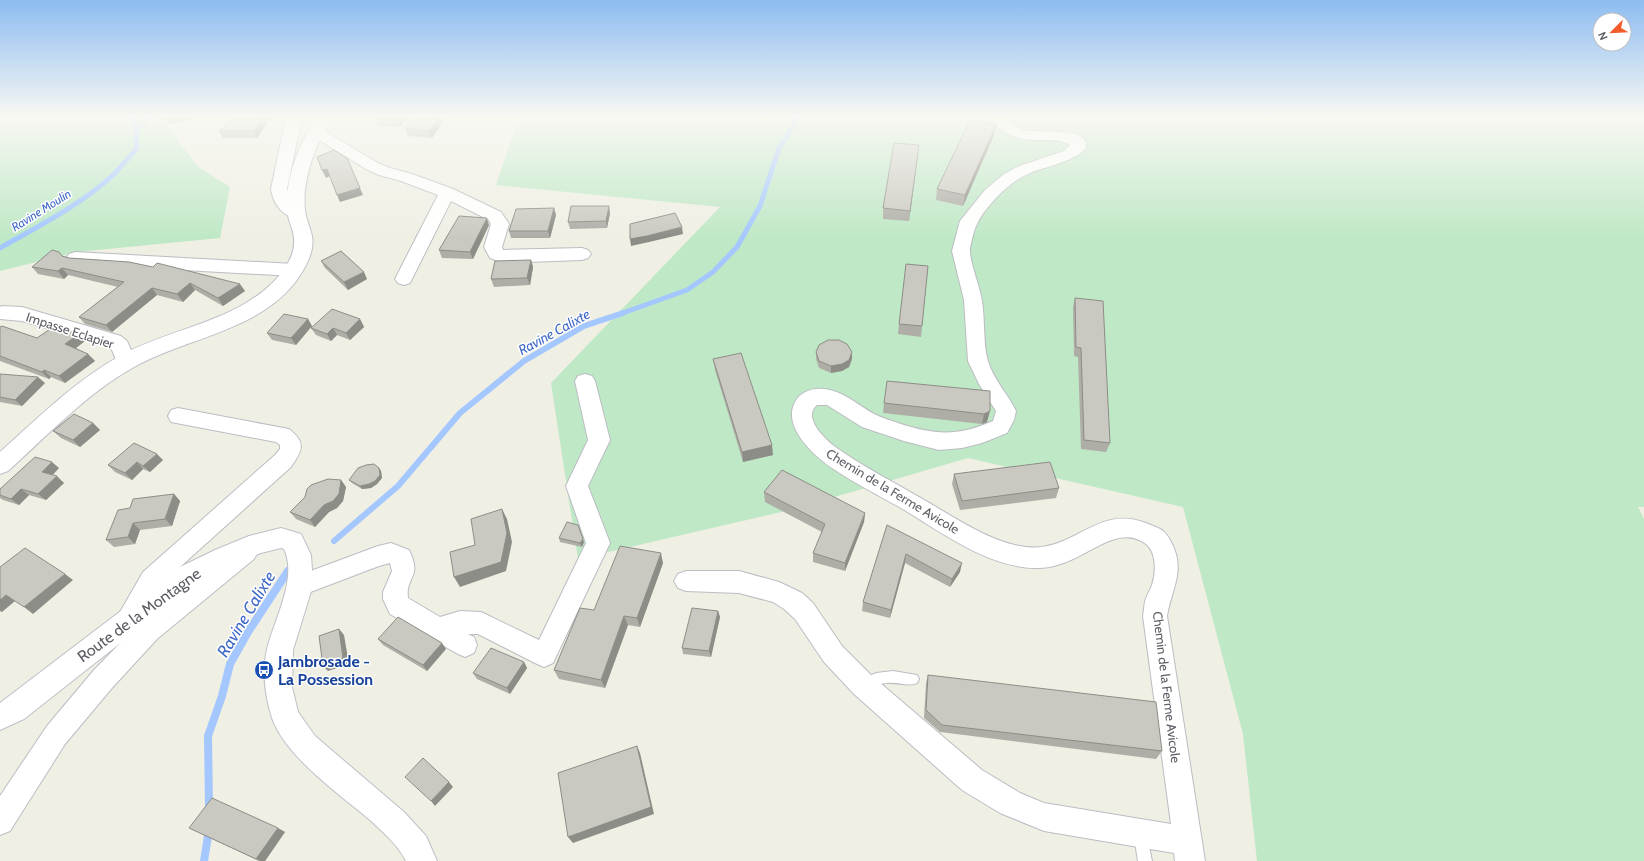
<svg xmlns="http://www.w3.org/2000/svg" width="1644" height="861" viewBox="0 0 1644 861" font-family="Cabin,sans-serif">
  <rect width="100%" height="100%" fill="#efefe4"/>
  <path fill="#bfe8c6" d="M0 117H160L197 166 230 187 220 238 77 252 0 271Z
    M519 117H1644V507H1638L1644 519V861H1257L1243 734 1183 507 968 458 790 510 578 559 551 383 720 207 496 185Z"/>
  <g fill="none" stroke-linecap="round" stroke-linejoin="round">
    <path stroke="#a4c7ff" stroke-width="5" d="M132 117 136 124V131
      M0 248C37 227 84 203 114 174 122 166 130 156 137 148L136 131 149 117
      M620 314 687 290 713 272 737 247 760 206 779 148 799 117"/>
    <path stroke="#a4c7ff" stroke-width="6" d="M334 541 398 486 460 413 524 361 584 326 623 313"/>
    <path stroke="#a4c7ff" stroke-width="8" d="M209 807 208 736 222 696 230 664 248 632 288 571
      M204 861 209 830"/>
    <g stroke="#bbbdc3" stroke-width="2">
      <path id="lane" d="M893 671 917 675 919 679 917 683C908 687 898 682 888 683 879 683 871 688 863 691L859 689 857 685 859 681 876 673Z
        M1141 829 1146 831 1152 861H1138L1134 836 1136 831Z"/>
    </g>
    <g stroke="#bbbdc3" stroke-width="2">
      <path id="street" d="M286 117H302L287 189 290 200 304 213 302 217C285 221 273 204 271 189Z
        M990 117H1006C1011 123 1016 127 1023 130 1036 134 1081 126 1086 143 1090 158 1040 168 1030 173 1026 175 1021 177 1017 180 1004 188 985 208 978 222 975 226 970 245 970 251 970 263 980 287 982 301 985 319 983 345 988 361 993 379 1008 394 1016 411L1014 420 1007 433 982 443 962 448 939 450 904 441 862 427 827 405H817C802 417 824 438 834 446 860 465 890 480 917 496 950 514 989 543 1026 547 1074 553 1096 504 1146 523 1152 526 1158 527 1163 531 1168 535 1170 540 1173 546 1185 572 1171 591 1167 616L1205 861H1175L1174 853 1044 831 1000 813 962 790 854 694 824 662 795 619 784 609 773 602 739 593 686 591 678 588 674 581 678 574 686 571H739L779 582 802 593 813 603 842 646 872 676 982 770 1020 793 1044 803 1171 824 1143 616C1144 611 1144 606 1145 602 1146 596 1150 591 1152 585 1156 573 1157 553 1146 544 1124 528 1103 544 1083 554 1069 562 1051 569 1035 568 987 567 941 532 901 508 878 495 854 483 832 468 813 455 779 424 797 399 802 391 815 388 823 389 842 390 858 405 874 414 882 418 890 420 898 423 935 435 956 437 993 421L996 411 979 384 968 361 964 300 952 251 960 221 985 190 1004 174 1019 166 1064 151 1070 145C1061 140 1053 140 1043 140 1021 141 1003 136 990 117Z
        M316 127 321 129 378 163 390 168 412 174 453 189 501 212 509 224 502 247 503 250 582 248 588 250 591 254 588 258 582 260 504 263 490 258 484 247 491 224 489 220 451 201 410 283 404 285 398 283 395 279 438 195 401 181 379 175 366 169 311 135 308 132 311 129Z
        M75 252 294 264 300 266 303 270 300 274 294 276 75 264 69 262 66 258 69 254Z
        M2 306 22 307 121 336 127 341 136 362 133 367 126 369 119 367 112 350 107 346 22 321 0 319V307Z
        M585 374 592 376 595 381 610 440 588 486 610 543 553 663 544 667 535 663 478 634H468L474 637 477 645 474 653 465 657 456 653 390 614 383 599V592L392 571 390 563 379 566 300 596 292 592 288 585 292 578 378 546 391 543 409 550C423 578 405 576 408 598L440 617 460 611 481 612 539 640 586 543 566 486 588 440 575 381 578 376Z
        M178 408 289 429C307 443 302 451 291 467L159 586 138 624 238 545 246 542 254 545 258 552 254 559 157 639 112 688 65 744 10 831 0 835V796L47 726 94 670 135 628 128 630 119 627 116 619 143 572 275 455 280 449V445L276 442 171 422 168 416 171 410Z"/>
    </g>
    <g stroke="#bec0c8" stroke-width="2">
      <path id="secondary" d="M317 117H333C315 144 302 179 305 211 306 218 309 225 311 232 316 248 308 263 299 277 262 331 187 337 134 367 86 394 48 435 8 471L0 474V452C38 418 74 382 118 357 172 326 247 322 285 268 293 256 297 243 292 229 290 223 288 217 287 211 285 178 299 144 317 117Z
        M281 528 301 534 311 555 313 585 293 650 292 687 298 712 315 736 404 812 426 836 437 861H406C398 845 383 832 370 820 339 794 285 756 272 718 265 696 262 671 267 649 274 620 298 578 284 549L281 548 261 553 233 564 194 585 24 719 0 730V703L176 569 215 550 249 536Z"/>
    </g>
    <use href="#lane" fill="#fff" fill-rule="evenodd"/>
    <use href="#street" fill="#fff" fill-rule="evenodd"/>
    <use href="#secondary" fill="#fff" fill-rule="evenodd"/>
  </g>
  <path fill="#aeada6" d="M271 117 257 138H223L219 131Z
    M407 117 400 127 378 126 375 119Z
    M444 121 432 138 408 136 405 128Z
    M996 125 994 135 963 206 936 200 937 189Z
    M918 155 909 221 883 219V208Z
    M554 208 556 215 550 238H511L509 231Z
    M610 213 607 228 570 229 568 222Z
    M489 225 473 259 442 258 439 250Z
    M62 256 69 258 245 291 223 306 195 290 183 302 157 295 112 332 85 324 79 317 118 287 68 275 64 279 38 274 32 267Z
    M531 260 533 267 530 285 494 287 491 279Z
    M321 261 367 279 348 290 325 268Z
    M928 266 921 337 898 334 899 324Z
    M1075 298 1110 443 1106 452 1081 449 1078 357 1074 356 1073 307Z
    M308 319 312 326 296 345 272 340 267 333Z
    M360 319 364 327 350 340 337 335 331 341 316 335 311 328Z
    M0 327 37 338 85 341 76 348 88 354 95 361 65 383 51 377 49 379 0 361Z
    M816 352 852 359 849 367 842 371 831 373 819 368 816 359Z
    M713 359 773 455 743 462 715 370Z
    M0 374 45 383 22 406 0 402Z
    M990 391 987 422 982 424 883 413 884 403Z
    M93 423 100 430 80 447 61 438 53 431Z
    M163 460 150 472 143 469 132 480 115 472 108 465Z
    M59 468 53 475 64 483 46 500 29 495 19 505 3 500 0 498V489Z
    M379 468 381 471 382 478 377 484 371 488 362 489 352 483 349 480Z
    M954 474 1059 488 1056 498 960 510 952 484Z
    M341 480 346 487 343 501 337 508 329 512 315 527 296 519 290 512Z
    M764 492 865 513 864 522 845 571 813 562V553L822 532 765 502Z
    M174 494 180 501 172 526 140 530 135 544 114 547 106 540 130 508Z
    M887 525 960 572 950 587 905 563 890 618 862 611 863 602Z
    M559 538 584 542 582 547 560 542Z
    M663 563 640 627 628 625 605 688 559 679 554 670 594 610Z
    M718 611 720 617 711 657 683 654 682 648Z
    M378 639 446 649 427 671 383 645Z
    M524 662 527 668 510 694 477 679 473 673Z
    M928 675 1162 751 1156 759 940 732 924 718 926 683Z
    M189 828 285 832 265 861H259Z"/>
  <path fill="#8d8d87" d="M164 117H199V118L168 124Z
    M263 117H271L257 138 254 131Z
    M400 117H407L400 127 398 120Z
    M439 117H442L444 121 432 138 429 131Z
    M996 125 994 135 963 206 965 195Z
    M919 145 918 155 909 221 910 211Z
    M347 158 363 195 340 202 337 195Z
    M327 169 330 176 326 178 322 170Z
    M609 206 610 213 607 228 606 221Z
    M554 208 556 215 550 238 548 231Z
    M487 218 489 225 473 259 470 252Z
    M682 227 683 234 649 242 631 246 630 239Z
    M531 260 533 267 530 285 527 278Z
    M62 268 68 275 64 279 58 271Z
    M364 272 367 279 348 290 344 282Z
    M190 283 195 290 183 302 177 294Z
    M240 284 245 291 223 306 218 298Z
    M152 288 157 295 112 332 106 325Z
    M308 319 312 326 296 345 291 338Z
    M360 319 364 327 350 340 346 333Z
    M333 328 337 335 331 341 327 334Z
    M79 334 85 341 72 351 65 344Z
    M852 352V359L849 367 842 371 831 373V366Z
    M88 354 95 361 65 383 59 376Z
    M44 370 51 377 49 379 42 372Z
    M38 377 45 383 22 406 15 400Z
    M990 411 987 422 982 424 984 414Z
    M93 423 100 430 80 447 73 440Z
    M772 445 773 455 743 462 742 452Z
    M157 454 163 460 150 472 143 466Z
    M52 462 59 468 49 478 42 472Z
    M137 462 143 469 132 480 125 473Z
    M379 468 381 471 382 478 377 484 371 488 362 489 360 486Z
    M57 476 64 483 46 500 38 494Z
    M341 480 346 487 343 501 337 508 329 512 315 527 310 520 324 505Z
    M21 489 29 495 19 505 11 499Z
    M174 494 180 501 172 526 165 519Z
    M502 509 507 519 512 542 506 571 460 587 454 577Z
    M865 513 864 522 845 571V563Z
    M133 523 140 530 135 544 128 537Z
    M578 525 584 542 582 547 580 543Z
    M661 553 663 563 640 627 637 618Z
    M906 554 905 563 890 618 891 610Z
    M962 563 960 572 950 587 952 579Z
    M65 574 73 580 33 614 24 607Z
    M6 595 15 601 2 612 0 611V600Z
    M718 611 720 617 711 657 709 651Z
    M624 616 628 625 605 688 601 680Z
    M339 629 344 635 349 664 328 671 323 666Z
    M442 643 446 649 427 671 423 665Z
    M524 662 527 668 510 694 507 688Z
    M637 746 640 753 654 814 573 843 568 837Z
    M449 782 453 787 435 806 431 801Z
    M278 828 285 832 265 861H260L256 859Z"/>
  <path fill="#cac9c1" stroke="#8d8d87" d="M232 117H263L254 131H219L225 127Z
    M377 117H400L398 120 375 119Z
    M414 117H439L429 131 405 128Z
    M970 120 996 125 965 195 937 189Z
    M894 143 919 145 910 211 883 208Z
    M334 150 347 158 360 188 337 195 327 169 322 170 317 157Z
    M571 206H609L606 221 568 222Z
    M554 208 548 231H509L516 209Z
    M675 213 682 227 647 236 630 239V224Z
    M459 216 487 218 470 252 439 250Z
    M52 250 59 252 62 256 69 258 129 262 153 267 157 263 240 284 218 298 190 283 177 294 152 288 106 325 79 317 124 282 62 268 58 271 32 267Z
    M341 251 364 272 344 282 321 261Z
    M531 260 527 278 491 279 495 261Z
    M906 264 928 266 922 326 899 324Z
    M1075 298 1103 301 1110 443 1084 440 1081 348 1076 347Z
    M332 309 360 319 346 333 333 328 327 334 311 328Z
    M284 314 308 319 291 338 267 333Z
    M2 326 37 338 53 327 79 334 65 344 88 354 59 376 44 370 42 372 0 356V327Z
    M828 340H839L847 344 852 352 849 360 842 364 831 366 819 361 816 352 819 345Z
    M741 353 772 445 742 452 713 359Z
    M0 374 38 377 15 400 0 397Z
    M887 381 990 391V411L984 414 884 403Z
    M74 414 93 423 73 440 53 431Z
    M134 443 157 454 143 466 137 462 125 473 108 465Z
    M35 457 52 462 42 472 57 476 38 494 21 489 11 499 0 495V489Z
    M1050 462 1059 488 962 501 954 474Z
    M374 464 379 468 380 475 375 481 369 484 360 486 349 480 358 468 366 465Z
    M782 470 865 513 845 563 813 553 825 524 764 492Z
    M328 479 341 480 339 494 333 501 324 505 310 520 290 512 305 497 307 489 311 485Z
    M174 494 165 519 133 523 128 537 106 540 118 510 130 508 133 499Z
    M502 509 507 533 501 562 454 577 450 552 475 545 471 519Z
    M567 522 578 525 583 539 580 543 559 538Z
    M887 525 962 563 952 579 906 554 891 610 863 602Z
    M620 546 661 553 637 618 624 616 601 680 554 670 580 608 594 610Z
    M25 548 65 574 24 607 6 595 0 600V567Z
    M692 608 718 611 709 651 682 648Z
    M398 617 442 643 423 665 378 639Z
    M339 629 343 658 323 666 319 636Z
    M491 648 524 662 507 688 473 673Z
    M928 675 1156 702 1162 751 942 725 926 710Z
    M637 746 651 807 568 837 558 773Z
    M423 758 449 782 431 801 405 777Z
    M212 798 278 828 256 859 189 828Z"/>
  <linearGradient id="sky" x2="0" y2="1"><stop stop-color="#8dbcf1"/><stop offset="0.49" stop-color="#f8f8f3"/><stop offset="1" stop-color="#f8f8f3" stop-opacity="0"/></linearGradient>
  <rect width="1644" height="238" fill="url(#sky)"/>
  <defs>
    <g id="bus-disc" transform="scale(1)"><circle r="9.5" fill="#1a4fb4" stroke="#fff"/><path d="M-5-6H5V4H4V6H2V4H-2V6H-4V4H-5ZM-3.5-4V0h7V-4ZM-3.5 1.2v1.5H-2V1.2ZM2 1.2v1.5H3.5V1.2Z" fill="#fff"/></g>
  </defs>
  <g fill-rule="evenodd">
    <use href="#bus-disc" x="264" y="670"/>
  </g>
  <g text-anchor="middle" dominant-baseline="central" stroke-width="3" stroke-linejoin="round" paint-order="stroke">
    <g font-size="12" font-style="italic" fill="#406ac9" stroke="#fff">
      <text transform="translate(41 210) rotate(-32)">Ravine Moulin</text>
    </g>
    <g font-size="13" fill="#5c5e65" stroke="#fff">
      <text transform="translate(70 330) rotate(18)">Impasse Eclapier</text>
      <text transform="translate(893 491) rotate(31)">Chemin de la Ferme Avicole</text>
      <text transform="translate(1167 687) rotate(83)">Chemin de la Ferme Avicole</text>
    </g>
    <g font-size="14" font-style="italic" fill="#406ac9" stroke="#fff">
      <text transform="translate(554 332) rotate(-29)">Ravine Calixte</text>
    </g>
    <g font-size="16" fill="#5c5e65" stroke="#fff">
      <text transform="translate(139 615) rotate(-36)">Route de la Montagne</text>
    </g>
    <g font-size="16" font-weight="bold" fill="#164399" stroke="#fff" text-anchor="start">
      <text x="278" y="661">Jambrosade -<tspan x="278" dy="18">La Possession</tspan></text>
    </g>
    <g font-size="17" font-style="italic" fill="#406ac9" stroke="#fff">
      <text transform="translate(246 614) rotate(-59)">Ravine Calixte</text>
    </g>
  </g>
  <g transform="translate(1612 32) rotate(246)"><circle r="19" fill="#ffffff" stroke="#bebfc1"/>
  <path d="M0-3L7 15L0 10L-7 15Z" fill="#f15c28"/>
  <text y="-6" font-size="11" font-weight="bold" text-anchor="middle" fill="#5c5e65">N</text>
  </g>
</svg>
